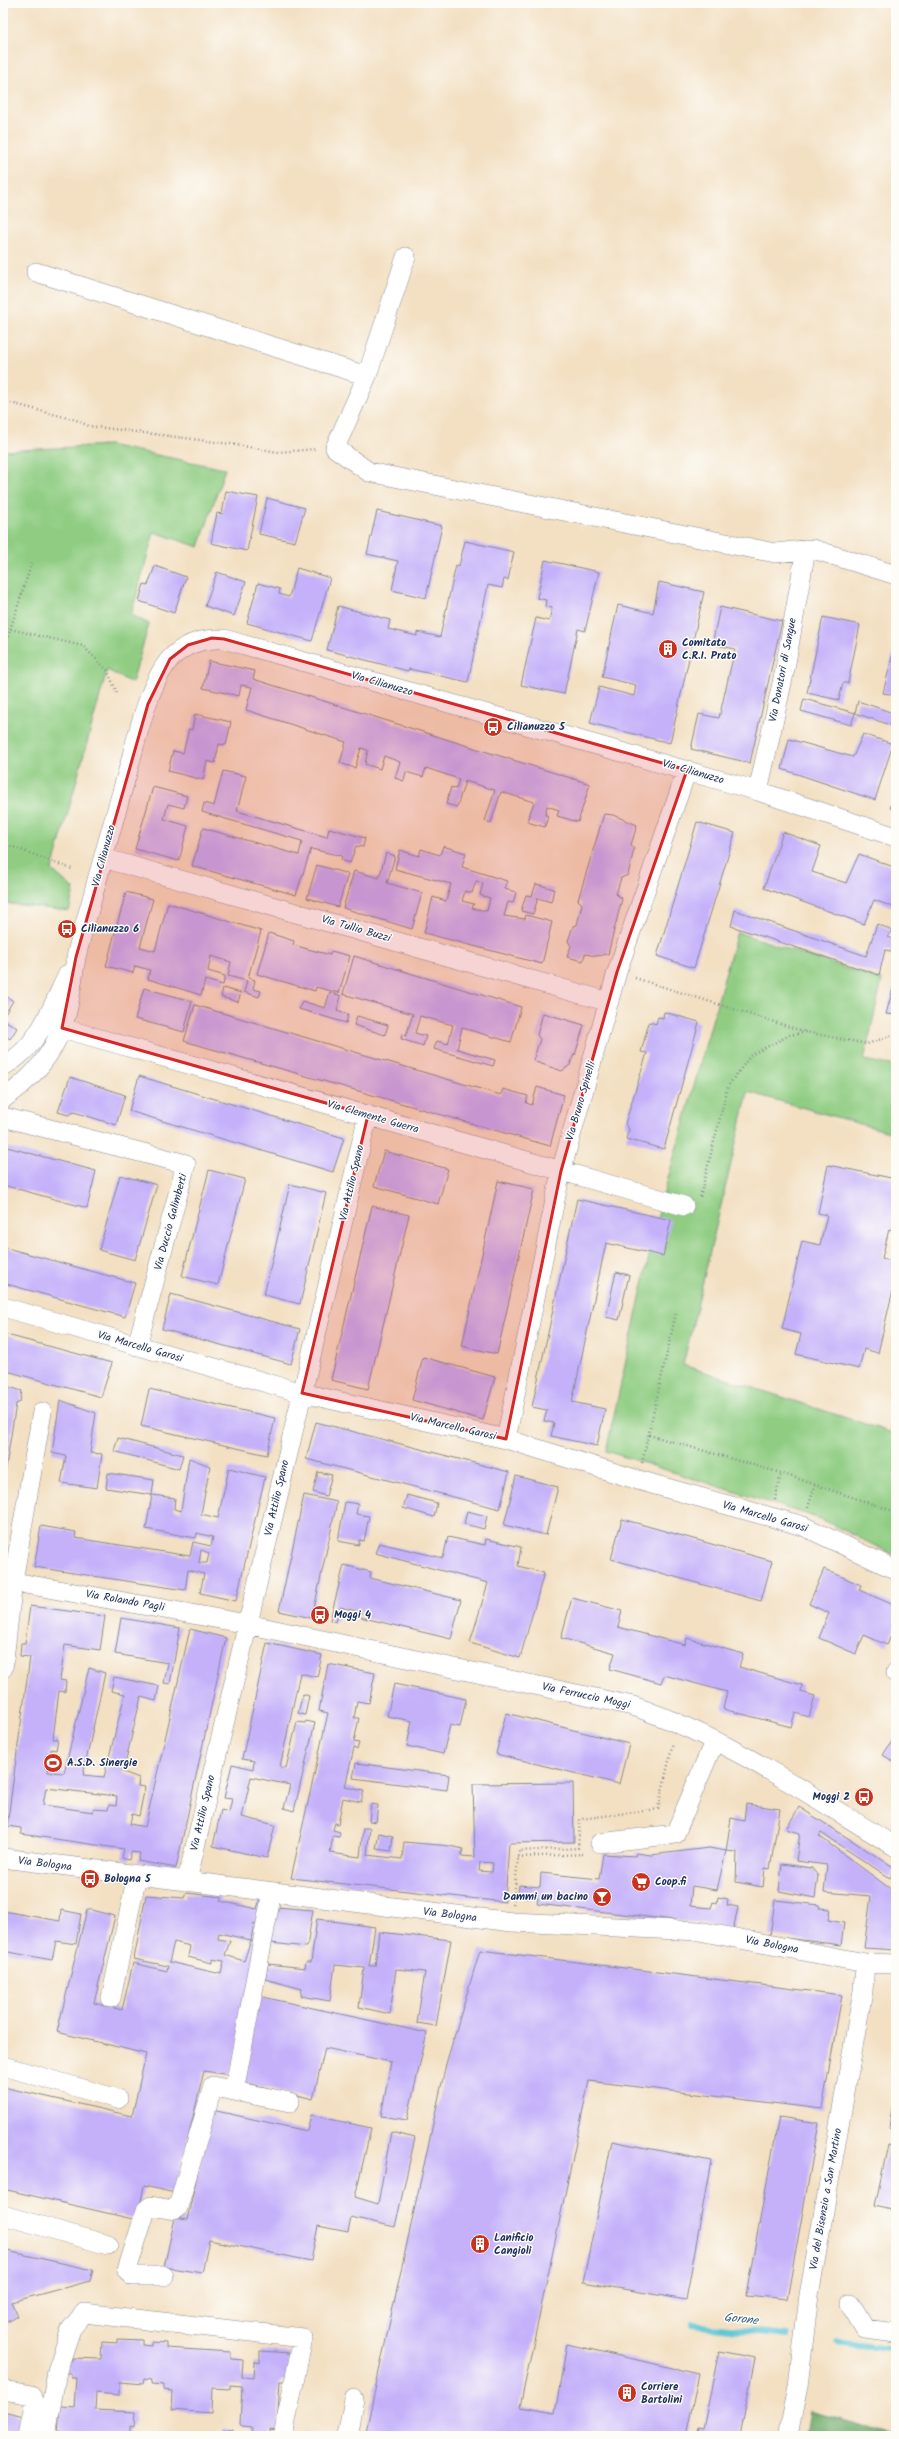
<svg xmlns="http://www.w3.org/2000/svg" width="899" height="2439" viewBox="0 0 899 2439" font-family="Kalam,sans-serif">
  <rect width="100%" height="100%" fill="#fdfcf7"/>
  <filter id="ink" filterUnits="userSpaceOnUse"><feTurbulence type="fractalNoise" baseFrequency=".025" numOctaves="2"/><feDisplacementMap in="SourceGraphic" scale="8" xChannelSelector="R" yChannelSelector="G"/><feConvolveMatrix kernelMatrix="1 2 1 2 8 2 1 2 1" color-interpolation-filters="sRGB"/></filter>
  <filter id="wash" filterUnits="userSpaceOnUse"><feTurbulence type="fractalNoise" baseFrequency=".012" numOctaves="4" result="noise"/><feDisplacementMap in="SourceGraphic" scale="16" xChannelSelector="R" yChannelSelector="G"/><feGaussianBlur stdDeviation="0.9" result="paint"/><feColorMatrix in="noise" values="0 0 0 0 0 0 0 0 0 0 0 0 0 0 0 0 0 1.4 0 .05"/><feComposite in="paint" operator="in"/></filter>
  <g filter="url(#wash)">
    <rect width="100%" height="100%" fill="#f3e0c3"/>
    <path fill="#90cd83" stroke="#567e70" d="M108 445 225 469 199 547 154 532 131 615 149 624 132 683 107 670 52 870 74 889 69 911 3 903V451Z
      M737 932 882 980 864 1060 896 1066V1134L748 1092 683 1365 896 1434V1556L821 1519 606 1451 660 1207Z"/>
    <path fill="#74b071" stroke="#487068" d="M810 2411 896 2435V2436H806Z"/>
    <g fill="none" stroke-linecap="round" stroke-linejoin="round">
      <path stroke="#5bc5d5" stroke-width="6" d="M692 2325 788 2335
        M836 2342 896 2350"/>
    </g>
    <g id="blocks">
      <path fill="#c4b1fa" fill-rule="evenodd" d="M226 491 258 497 247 551 211 543 217 513 222 514Z
        M267 498 305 508 295 542 259 534Z
        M377 511 442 526 426 598 392 590 398 561 367 554Z
        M465 541 514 552 508 580 504 579 502 588 488 585 468 682 409 669 408 671 327 650 338 606 390 620 388 629 417 636V632L440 637 456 565 459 566Z
        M545 560 599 572 585 631 578 629 564 694 521 685 536 618 549 621 552 608 545 606 546 600 537 598Z
        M155 566 186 577 174 613 139 601 144 584 148 585Z
        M297 568 330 578 312 641 247 623 258 583 280 589 279 594 289 597Z
        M217 572 246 582 234 616 205 606Z
        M659 582 704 592 670 743 590 723 599 687 634 696 636 685 602 677 618 605 653 613Z
        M720 607 782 621 750 763 691 749 699 714 719 718 735 649 712 644Z
        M823 617 860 625 848 683H843L839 700 807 693Z
        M895 645H896V695L883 693Z
        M209 661 255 671 253 679 590 784 578 822 557 816 559 810 547 806 545 815 548 816 545 827 527 822 534 802 501 792 491 823 485 821 495 790 465 781 457 807 446 804 451 787 456 789 459 779 426 768 423 777 406 772 404 781 395 778 400 762 384 756 380 769 365 764 368 750 361 748 355 768 340 763 346 742 246 710 252 687 241 685 239 696 203 688Z
        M804 699 855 713 851 725 801 711Z
        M858 701 896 714V727L855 713Z
        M195 714 231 722 226 745 219 744 215 763 207 761 203 780 168 771 173 751 183 753 189 729 192 730Z
        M863 734 893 744 875 800 782 769 789 739 853 757Z
        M223 771 246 776 237 811 327 837 329 828 365 838 363 847 356 846 350 863 341 860 342 856 311 849 296 895 192 866 203 828 299 855 302 841 202 812 204 803 214 806Z
        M153 787 187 796 184 808 168 804 164 819 188 826 179 861 135 849Z
        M896 792V810L890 808Z
        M604 814 613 815 637 825 631 845 634 849 628 875 621 878 616 894 622 899 608 954 597 956 585 954 583 961 567 957 571 946 568 941 573 926 577 925 582 904 578 900Z
        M697 822 735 833 694 968 657 956Z
        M783 832 821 846 812 872 846 883 859 854 896 868V908L874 900 864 924 764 888Z
        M443 846 466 853 462 867 507 881 504 889 516 892 513 903 508 902 504 916 525 919 526 915 552 922 542 964 424 933 433 897 446 901 451 884 395 869 400 850 419 856 421 849 440 855ZM476 881 483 883 480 895 490 898 487 911 472 908 474 904 462 901 465 891 472 893Z
        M386 853 395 856 387 883 422 893 412 929 343 908 354 871 379 878Z
        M317 865 348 874 338 907 307 898Z
        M536 884 554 889 551 902 538 898 533 914 521 911 526 895 532 896Z
        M126 892 153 899 140 947 155 951 168 903 261 931 248 978 255 980 253 989 261 991 259 997 244 992 247 981 228 976 231 962 211 956 208 971 225 976 223 985 205 980 201 995 148 979 150 970 135 966 133 973 106 966Z
        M735 910 866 956 877 924 892 930 888 937 896 940V952L885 950 879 975 731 926Z
        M269 933 294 941 293 945 330 955 331 951 350 956 339 993 316 987 315 991 257 974Z
        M354 956 521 1007 511 1042 462 1028 457 1049 495 1060 493 1066 434 1049 437 1041 448 1044 453 1025 420 1016 415 1033 426 1036 423 1046 401 1039 402 1034 406 1036 413 1014 343 994Z
        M896 978V1015L886 1014Z
        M144 988 192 1001 184 1032 135 1019Z
        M223 988 241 993 238 1002 221 997Z
        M330 992 341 996 337 1010 348 1014 346 1023 299 1009 302 1001 325 1008Z
        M3 994 13 1001 3 1017Z
        M195 1005 501 1095 503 1089 528 1096 526 1103 532 1105 537 1087 564 1095 550 1146 184 1041Z
        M664 1012 699 1022 664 1149 626 1139 629 1129 625 1124 647 1053 641 1052 649 1022 656 1024 658 1017 663 1018Z
        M543 1013 584 1025 575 1055 574 1054 570 1065 562 1071 533 1061 540 1039 537 1035Z
        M357 1016 388 1025 385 1035 354 1025Z
        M3 1019 17 1028 10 1039 3 1034Z
        M139 1076 344 1138 333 1172 129 1111Z
        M70 1077 125 1095 116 1125 74 1112 68 1115 58 1112Z
        M7 1147 96 1171 87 1208 3 1185V1162Z
        M384 1151 448 1169 438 1204 374 1186Z
        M828 1165 896 1179V1224L895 1231 889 1229 882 1258 896 1262V1277L878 1353 864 1349 859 1369 796 1354 801 1334 782 1329 802 1241 820 1245 827 1215 818 1213Z
        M209 1170 245 1179 218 1285 182 1276Z
        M120 1175 157 1185 135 1260 99 1250Z
        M498 1181 534 1189 497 1354 462 1346Z
        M290 1184 326 1193 300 1304 264 1295Z
        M577 1199 671 1220 663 1256 606 1243 572 1402 605 1409 597 1446 551 1436 554 1423 544 1421 547 1410 532 1407Z
        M372 1206 409 1215 368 1389 331 1380Z
        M3 1247 135 1283 125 1317 3 1283Z
        M616 1272 629 1275 619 1320 606 1317Z
        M171 1294 300 1329 291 1364 162 1329Z
        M3 1334 112 1363 101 1397 3 1370Z
        M423 1357 495 1377 483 1420 412 1400Z
        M3 1385 22 1391 20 1402 16 1404 5 1473 3 1472Z
        M149 1389 275 1418 267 1455 141 1426Z
        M60 1400 96 1413 90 1453 102 1454 97 1488 61 1483 66 1456 52 1453Z
        M316 1422 509 1472 500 1509 306 1459Z
        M118 1438 183 1455 179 1469 114 1451Z
        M189 1458 210 1466 201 1514 218 1518 229 1468 265 1477 236 1601 200 1593 204 1574 188 1570 185 1590 34 1567 41 1526 76 1532 75 1538 190 1556 193 1542 211 1546 213 1537 197 1533 196 1538 146 1529 152 1495 175 1498 174 1509 181 1511ZM201 1550 209 1553 207 1563H199Z
        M318 1472 332 1475 326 1496 313 1492Z
        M108 1473 154 1480 152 1495 106 1488Z
        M516 1476 558 1487 546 1535 504 1525Z
        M304 1495 337 1502 312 1618 279 1611Z
        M407 1495 437 1503 434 1517 403 1508Z
        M345 1502 358 1504 356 1514 369 1516 364 1541 359 1540V1545L338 1541Z
        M467 1511 487 1516 484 1529 464 1524Z
        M622 1519 772 1561 761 1601 611 1559Z
        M3 1521H6L4 1537H3Z
        M448 1537 485 1545 486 1539 521 1547 518 1566 544 1573 520 1658 470 1643 488 1583 375 1553 379 1543 443 1558Z
        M344 1565 371 1572 370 1578 461 1600 451 1639 360 1617 361 1612 340 1607 336 1622 330 1620Z
        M824 1569 861 1585 859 1590 896 1606V1624L887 1645 864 1635 856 1654 819 1638 829 1613 809 1604Z
        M572 1598 622 1611 618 1627 685 1645 687 1638 743 1654 739 1667 802 1685 801 1692 815 1696 809 1717 795 1713 791 1727 723 1709 727 1692 664 1675 661 1683 610 1669 615 1653 561 1638Z
        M30 1606 105 1616 100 1650 65 1645 60 1680 66 1681 65 1692 59 1691 53 1739H58L56 1750 51 1749 48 1772 64 1773 89 1668 105 1673 83 1775 104 1777 125 1694 111 1691 114 1677 159 1686 156 1701 141 1697 123 1772 139 1778 138 1786 145 1787 139 1816 132 1814 130 1824 145 1827 190 1629 226 1638 176 1868 138 1861 140 1853 131 1852 129 1860 122 1858 124 1849 21 1834V1828L7 1826 30 1657 20 1656 21 1643H25ZM46 1788 117 1796 116 1806 109 1805 108 1810 93 1809V1812L43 1805Z
        M121 1618 180 1628 170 1684 164 1683 168 1663 115 1654Z
        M267 1643 322 1655 317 1677 300 1673 280 1767 286 1768 297 1722 305 1723 306 1721 315 1723 294 1811 284 1808 290 1785 251 1777 242 1817 275 1825 267 1858 213 1846 221 1810 229 1812 232 1799 224 1798 232 1764 253 1769 254 1761 242 1759Z
        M328 1664 375 1673 369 1703 357 1701 354 1718H359L354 1742 359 1743 357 1750 354 1748 345 1787 364 1791 361 1802 343 1798 338 1824 335 1823 333 1830 340 1832 339 1837 333 1836 330 1853 360 1857 363 1828H370L367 1855 402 1859 404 1842 450 1846 463 1849 461 1856 475 1857 473 1784 573 1783 574 1842 509 1843 505 1902 291 1878 328 1713 319 1711ZM480 1862 493 1863 492 1872 479 1871Z
        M394 1684 466 1699 460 1727 450 1725 443 1754 407 1746 412 1721 387 1716Z
        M303 1694 309 1696 305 1715 298 1713Z
        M506 1713 629 1744 619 1784 496 1754Z
        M896 1735V1763L883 1755Z
        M356 1763 449 1775 447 1790 353 1778Z
        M371 1804 378 1805 376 1822 369 1821Z
        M746 1804 780 1809 770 1869 765 1868 763 1887 736 1882 737 1852 726 1851 717 1890 692 1886 690 1906 711 1908 713 1902 717 1903 718 1897 728 1899 727 1905 738 1907 733 1930 708 1924 537 1904 538 1898 518 1897 519 1885 540 1887 541 1873 599 1879 603 1854 635 1856 636 1853 651 1855 709 1848 726 1851 731 1818 744 1821Z
        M799 1807 895 1868 890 1878 821 1833 819 1836 896 1893V1950L864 1948 871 1896 824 1892 827 1865 796 1861 800 1833 786 1829Z
        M379 1833 393 1836 391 1851 376 1849Z
        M782 1864 812 1868 818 1876 815 1898 779 1891Z
        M186 1893 222 1897 220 1901 257 1909 260 1898 269 1900 261 1925 254 1923 251 1940 262 1942 230 2075 204 2071 175 2193 144 2186 137 2220 3 2189V2087L132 2116 146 2054 57 2032 87 1909 115 1916 94 2003 122 2010 133 1963 167 1971 168 1966 134 1959 146 1895 184 1898ZM219 1933 251 1940 244 1961 225 1955 230 1941 218 1939ZM174 1942 190 1946 188 1957 212 1963V1959L224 1961 221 1974 169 1962Z
        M775 1900 820 1905 819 1908 830 1909 828 1920 844 1923 841 1945 770 1936Z
        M276 1907 313 1910 307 1947 271 1943Z
        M61 1910 81 1914 76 1944 56 1941 52 1960 3 1951V1911L60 1921Z
        M317 1919 375 1927 369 1966H375L379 1932 451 1940 436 2026 417 2023 425 1972 396 1969 390 2014 359 2007 364 1968 335 1965 330 2001 301 1996 302 1989 265 1979 268 1964 305 1968 306 1962H311Z
        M480 1950 842 1995 822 2109 589 2081 520 2407 555 2413 567 2344 699 2374 686 2436H365L446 2064Z
        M258 1996 427 2033 407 2120 381 2116 391 2062 325 2048 313 2099 239 2081Z
        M895 2089H896V2129L889 2127Z
        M212 2110 307 2131 311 2115 371 2128 355 2197 378 2204 391 2132 415 2138 395 2227 351 2217 348 2232 318 2226 311 2261 209 2240 202 2273 164 2267 175 2218 187 2220Z
        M779 2117 819 2123 787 2299 746 2295Z
        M612 2141 711 2161 686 2300 583 2282Z
        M888 2145 896 2147V2211L875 2206Z
        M3 2250 93 2270 90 2281 11 2302 18 2316 3 2325Z
        M117 2339 142 2340V2345L151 2346V2342L166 2343V2348L231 2352V2359L243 2360 242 2377 254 2378 255 2362 260 2363V2351L290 2353 289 2381H280L277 2430 270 2429V2436H251L252 2427 242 2426 240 2424 242 2386 230 2385V2389L212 2388 211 2413 172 2410 173 2391 163 2390V2385L151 2384 152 2380 144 2379 143 2384 119 2382V2395L96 2393 95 2410 135 2412 134 2427 130 2426V2436L58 2435 60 2406 74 2407 76 2378H71V2373H66L67 2361H72V2358L101 2359 102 2342 117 2343Z
        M719 2351 755 2358 740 2436H696L698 2428 703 2429Z
        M3 2412 24 2417 19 2436H3Z
        M224 2429 233 2430V2436H223Z"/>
    </g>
  </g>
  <g filter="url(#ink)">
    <use href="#blocks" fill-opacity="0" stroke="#878890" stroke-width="1"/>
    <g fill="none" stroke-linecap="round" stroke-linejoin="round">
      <g stroke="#878890" stroke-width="20">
        <path id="minor" d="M406 257 367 376 335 448 369 472 775 553 813 549 896 575
          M36 272 367 376
          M758 791 784 674 806 549
          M103 858 609 1002
          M62 1028 684 1206
          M3 1066C38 1049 52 1007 68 974
          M3 1099C25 1084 45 1064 57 1039 70 1014 71 985 76 958 80 938 87 918 92 899 103 857 115 816 127 774 136 742 148 684 170 659 185 643 204 638 224 639L758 791 896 837
          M3 1117 186 1164 137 1346
          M3 1307 302 1393 506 1439 638 1480 803 1526 896 1570
          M506 1439 561 1171 617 972 687 770
          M3 1580 247 1624 633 1706C727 1738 811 1796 896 1847
          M3 1668 13 1581 42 1412
          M896 1672V1673
          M600 1843 675 1834 714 1742
          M3 1858 512 1922 699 1931 865 1963 896 1964
          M187 1881 368 1115
          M111 1998 137 1875
          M3 2066 118 2099
          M234 2091 290 2102
          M3 2215 108 2245
          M164 2276H132L127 2270 146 2210 151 2206 174 2210 178 2207 213 2086 234 2091 272 1892
          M850 2304 865 2329 896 2333
          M3 2390 31 2395 34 2404 28 2436
          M46 2436 57 2371 71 2329 84 2313 303 2338 283 2436
          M347 2436 354 2399
          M788 2436 798 2386 809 2295 863 1991 865 1963"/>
      </g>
      <path stroke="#878890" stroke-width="2.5" stroke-dasharray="1 3" stroke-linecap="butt" d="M3 401 76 420 89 426 231 444 278 452 317 449
        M3 631 10 629 83 646 107 670 118 695
        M3 652 32 562
        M3 843 72 869
        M635 978 806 1032
        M700 1197 728 1086 751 1055 790 1035 806 1032 867 1044 896 1034
        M649 1435 781 1473 896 1512
        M642 1463 676 1313
        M775 1500 781 1473
        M808 1508 815 1485
        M518 1857 584 1854
        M513 1904 519 1851 578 1848 580 1819 658 1809 673 1743"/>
      <use href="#minor" stroke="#fff" stroke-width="19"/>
    </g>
  </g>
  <path fill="#d62828" fill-opacity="0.2" stroke="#d62828" stroke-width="3" stroke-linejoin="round" d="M212 638 224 639 687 770 617 972 561 1171 506 1439 302 1393 368 1115 62 1028 76 957 148 704 170 659 188 645Z"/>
  <defs>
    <g id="building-disc" transform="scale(1)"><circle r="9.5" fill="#c8321e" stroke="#fdfcf7"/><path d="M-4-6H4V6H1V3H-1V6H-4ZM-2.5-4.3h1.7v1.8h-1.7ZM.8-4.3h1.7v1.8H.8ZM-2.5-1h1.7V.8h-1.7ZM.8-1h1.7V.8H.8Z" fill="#fff"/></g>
    <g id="bus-disc" transform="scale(1)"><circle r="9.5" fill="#c8321e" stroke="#fdfcf7"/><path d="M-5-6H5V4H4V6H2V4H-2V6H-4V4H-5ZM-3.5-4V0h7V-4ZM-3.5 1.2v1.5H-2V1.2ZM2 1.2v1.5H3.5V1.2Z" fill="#fff"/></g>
    <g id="stadium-disc" transform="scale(1)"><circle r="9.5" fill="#c8321e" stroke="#fdfcf7"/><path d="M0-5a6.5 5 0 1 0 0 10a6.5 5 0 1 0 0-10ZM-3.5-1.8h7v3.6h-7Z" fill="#fff"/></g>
    <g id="supermarket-disc" transform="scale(1)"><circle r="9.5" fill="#c8321e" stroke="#fdfcf7"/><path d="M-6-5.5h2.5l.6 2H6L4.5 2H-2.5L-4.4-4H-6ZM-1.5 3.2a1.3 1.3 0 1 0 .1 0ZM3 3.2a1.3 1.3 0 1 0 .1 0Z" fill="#fff"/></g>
    <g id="bar-disc" transform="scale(1)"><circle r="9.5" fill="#c8321e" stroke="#fdfcf7"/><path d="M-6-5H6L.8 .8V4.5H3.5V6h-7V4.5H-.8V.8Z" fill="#fff"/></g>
  </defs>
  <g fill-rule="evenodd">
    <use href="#building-disc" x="668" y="649"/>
    <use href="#bus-disc" x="493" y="727"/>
    <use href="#bus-disc" x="67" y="929"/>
    <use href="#bus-disc" x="320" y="1615"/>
    <use href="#stadium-disc" x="53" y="1763"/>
    <use href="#bus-disc" x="864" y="1797"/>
    <use href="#bus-disc" x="90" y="1879"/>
    <use href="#supermarket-disc" x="641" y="1882"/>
    <use href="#bar-disc" x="602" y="1897"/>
    <use href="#building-disc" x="480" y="2244"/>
    <use href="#building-disc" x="627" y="2393"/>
  </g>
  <g text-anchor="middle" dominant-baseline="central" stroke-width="3" stroke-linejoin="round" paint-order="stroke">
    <g font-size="11" font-weight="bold" fill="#1b2f5e" stroke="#fdfcf7" text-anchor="start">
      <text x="682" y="643">Comitato<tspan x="682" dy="13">C.R.I. Prato</tspan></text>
      <text x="507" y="727">Cilianuzzo 5</text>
      <text x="81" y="929">Cilianuzzo 6</text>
      <text x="334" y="1615">Moggi 4</text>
      <text x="67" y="1763">A.S.D. Sinergie</text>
      <text x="850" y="1797" text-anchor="end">Moggi 2</text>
      <text x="104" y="1879">Bologna 5</text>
      <text x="655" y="1882">Coop.fi</text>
      <text x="588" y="1897" text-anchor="end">Dammi un bacino</text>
      <text x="494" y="2238">Lanificio<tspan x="494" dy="13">Cangioli</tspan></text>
      <text x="641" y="2387">Corriere<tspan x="641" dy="13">Bartolini</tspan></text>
    </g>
    <g font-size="11" fill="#1b2f5e" stroke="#fdfcf7">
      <text transform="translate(783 670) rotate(-79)">Via Donatori di Sangue</text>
      <text transform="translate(382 684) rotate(16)">Via Cilianuzzo</text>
      <text transform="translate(693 772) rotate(16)">Via Cilianuzzo</text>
      <text transform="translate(104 856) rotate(-75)">Via Cilianuzzo</text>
      <text transform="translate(356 929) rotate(16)">Via Tullio Buzzi</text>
      <text transform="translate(581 1101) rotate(-74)">Via Bruno Spinelli</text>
      <text transform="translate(373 1117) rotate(16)">Via Clemente Guerra</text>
      <text transform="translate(352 1183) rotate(-77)">Via Attilio Spano</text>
      <text transform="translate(171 1222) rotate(-75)">Via Duccio Galimberti</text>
      <text transform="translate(140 1347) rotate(16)">Via Marcello Garosi</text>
      <text transform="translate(453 1427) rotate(13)">Via Marcello Garosi</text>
      <text transform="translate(277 1498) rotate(-77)">Via Attilio Spano</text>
      <text transform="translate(765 1517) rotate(16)">Via Marcello Garosi</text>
      <text transform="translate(125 1601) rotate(10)">Via Rolando Pagli</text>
      <text transform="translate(586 1696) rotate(12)">Via Ferruccio Moggi</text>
      <text transform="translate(203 1813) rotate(-77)">Via Attilio Spano</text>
      <text transform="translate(45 1864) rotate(7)">Via Bologna</text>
      <text transform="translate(450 1915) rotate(7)">Via Bologna</text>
      <text transform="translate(772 1945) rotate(11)">Via Bologna</text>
      <text transform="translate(826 2199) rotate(-80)">Via del Bisenzio a San Martino</text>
    </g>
    <g font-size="12" font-style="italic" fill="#2e5c82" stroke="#fdfcf7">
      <text transform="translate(741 2319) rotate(6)">Gorone</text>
    </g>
  </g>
  <rect width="899" height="2439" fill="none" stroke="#fdfcf7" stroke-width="16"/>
</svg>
